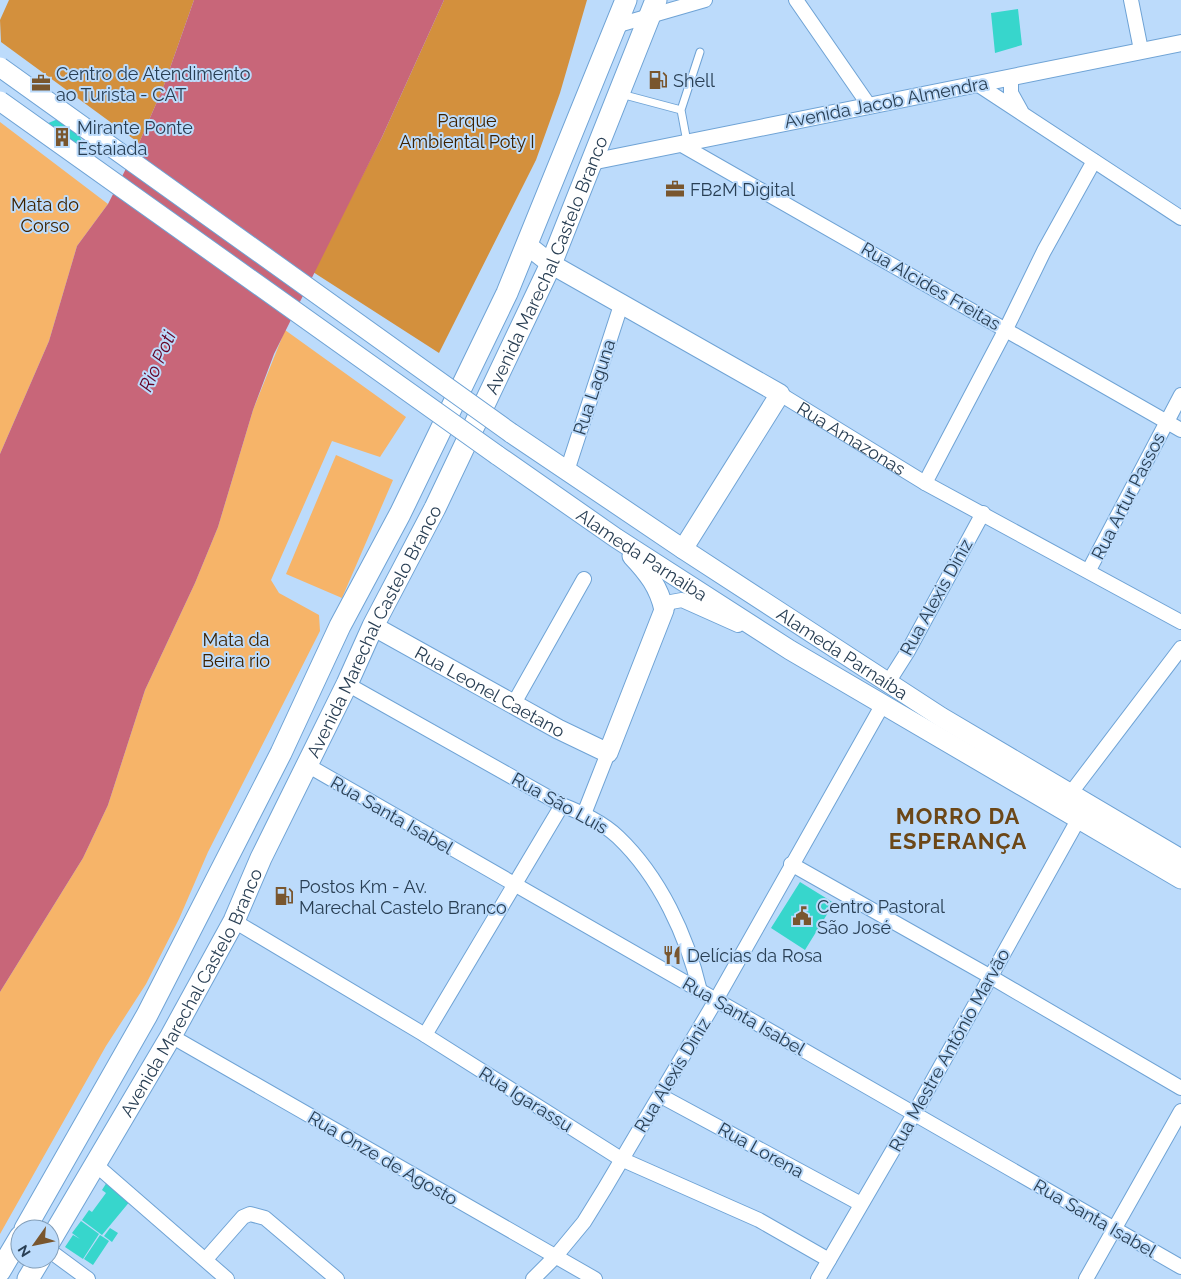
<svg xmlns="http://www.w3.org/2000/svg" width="1181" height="1279" viewBox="0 0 1181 1279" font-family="Raleway,sans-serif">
  <rect width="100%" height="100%" fill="#bcdbfb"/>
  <path fill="#f6b469" d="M0 122 108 204 77 246 49 341 0 454Z
    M285 330 406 417 380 457 332 441 271 580 279 593 319 615 320 631 208 852 179 919 146 984 106 1046 0 1234V992L83 858 108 805 145 690 195 583 218 527 253 410Z
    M336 455 393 480 342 598 286 574Z"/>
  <path fill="#d3903d" d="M9 0H194L163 88 139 143 1 42 0 20Z
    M444 0H587L560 93 536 160 439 353 313 272 382 137Z"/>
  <path fill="#c86679" d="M194 0H444L382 137 274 354 253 410 218 527 195 583 145 690 108 805 83 858 0 992V454L49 341 77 246 108 204 139 143 163 88Z"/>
  <path fill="#37d6cc" d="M1018 9 1022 45 995 53 991 13Z
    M58 119 79 134 83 145 81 150 46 124Z
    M800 882 834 903 805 950 771 928Z
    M107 1182 131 1200 102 1235 82 1220 89 1210 92 1212 106 1193 102 1190Z
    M81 1221 99 1234 83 1259 65 1247 73 1235 80 1239 72 1233Z
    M110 1228 118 1233 112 1242 104 1236Z
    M100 1235 109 1241 93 1265 84 1259Z"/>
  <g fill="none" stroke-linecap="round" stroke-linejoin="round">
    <g stroke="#6fa3d5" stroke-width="9">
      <path id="service" d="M621 94 681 110
        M687 142 681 110 700 52"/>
    </g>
    <g stroke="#6fa3d5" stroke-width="16">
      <g id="minor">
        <path d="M796 0 868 104"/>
        <path d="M1131 0 1141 50"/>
        <path d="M615 26 705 0"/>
        <path d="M1011 77V93L1021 111"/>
        <path d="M977 84 1181 218"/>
        <path d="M680 144 1181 430"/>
        <path id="s1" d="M780 394 925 483 1181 622"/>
        <path d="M567 471 622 302"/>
        <path d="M925 483 1006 329 1044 251 1094 161"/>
        <path d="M1089 570 1181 395"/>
        <path d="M664 610 671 602 682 600 738 625"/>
        <path d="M889 681 908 651 983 513"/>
        <path d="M347 684 562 805C582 813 602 822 618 837 660 877 687 936 700 991"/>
        <path d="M513 705 584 579"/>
        <path d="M307 765 1181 1267"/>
        <path d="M1070 794 1181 648"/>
        <path d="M584 814 608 753"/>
        <path d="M791 864 991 977 1181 1088"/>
        <path d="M234 921 425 1035 621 1159 759 1220 829 1260"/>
        <path d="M425 1035 562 805"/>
        <path d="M171 1036 595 1279"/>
        <path d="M661 1096 861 1204"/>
        <path d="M96 1165 227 1279"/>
        <path d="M50 1251 88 1279"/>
        <path d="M206 1259 243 1217 250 1214 265 1218 337 1279"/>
        <path d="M533 1279 555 1257 584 1222 605 1188 716 1000 883 704"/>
        <path d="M818 1279 914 1114 1078 820"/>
        <path d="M1086 1279 1181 1111"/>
      </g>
    </g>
    <g stroke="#6fa3d5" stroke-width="18">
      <path id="tertiary" d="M591 162 1181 43"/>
    </g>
    <g stroke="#6fa3d5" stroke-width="21">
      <g id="secondary">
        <path d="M527 245 551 264 780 394 683 549"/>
        <path id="s2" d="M511 433 683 549 941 717 1181 859"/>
        <path id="s3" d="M497 455 616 538 790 650 1181 879"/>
        <path id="s4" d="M373 626 558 729 608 753 664 610C659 587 648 573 632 556"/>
      </g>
    </g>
    <g stroke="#6fa3d5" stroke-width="23">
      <g id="primary">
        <path d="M25 1229 147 1015 281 753 340 626 400 514 507 293 626 0"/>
        <path id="s5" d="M50 1241 171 1036 234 921 261 858 347 684 373 626 435 508 551 264 656 0"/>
        <path d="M0 1271 20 1237"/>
        <path d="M28 1279 40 1259"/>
      </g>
    </g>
    <use href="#service" stroke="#fff" stroke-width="7"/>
    <use href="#minor" stroke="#fff" stroke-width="14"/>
    <use href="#tertiary" stroke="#fff" stroke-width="16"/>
    <use href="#secondary" stroke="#fff" stroke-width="19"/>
    <use href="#primary" stroke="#fff" stroke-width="21"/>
    <g stroke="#6fa3d5" stroke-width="21" stroke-linecap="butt">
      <path id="secondary-bridge" d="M0 67 511 433
        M0 101 497 455"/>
    </g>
    <use href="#secondary-bridge" stroke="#fff" stroke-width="19"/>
  </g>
  <defs>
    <g id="fuel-bare" transform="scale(1.5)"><path d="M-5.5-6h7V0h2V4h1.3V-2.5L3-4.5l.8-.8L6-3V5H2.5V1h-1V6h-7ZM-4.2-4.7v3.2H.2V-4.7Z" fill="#79562e" stroke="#bcdbfb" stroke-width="2.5" paint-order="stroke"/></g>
    <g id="office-bare" transform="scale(1.5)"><path d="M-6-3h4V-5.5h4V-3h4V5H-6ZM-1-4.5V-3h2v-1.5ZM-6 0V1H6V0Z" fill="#79562e" stroke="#bcdbfb" stroke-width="2.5" paint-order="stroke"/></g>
    <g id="building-bare" transform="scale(1.5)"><path d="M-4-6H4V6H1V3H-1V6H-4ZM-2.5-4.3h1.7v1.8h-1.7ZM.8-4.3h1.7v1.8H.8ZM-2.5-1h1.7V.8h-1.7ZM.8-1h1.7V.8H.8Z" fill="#79562e" stroke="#bcdbfb" stroke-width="2.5" paint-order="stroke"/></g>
    <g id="civic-bare" transform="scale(1.5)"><path d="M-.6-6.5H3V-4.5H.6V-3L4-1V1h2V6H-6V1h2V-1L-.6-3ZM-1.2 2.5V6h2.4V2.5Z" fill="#79562e" stroke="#bcdbfb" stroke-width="2.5" paint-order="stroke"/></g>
    <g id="restaurant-bare" transform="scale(1.5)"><path d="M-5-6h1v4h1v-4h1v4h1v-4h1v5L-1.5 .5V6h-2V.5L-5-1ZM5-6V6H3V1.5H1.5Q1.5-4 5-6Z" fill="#79562e" stroke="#bcdbfb" stroke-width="2.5" paint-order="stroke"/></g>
  </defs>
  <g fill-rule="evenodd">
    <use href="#fuel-bare" x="658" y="80"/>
    <use href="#office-bare" x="41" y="83"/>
    <use href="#building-bare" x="62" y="137"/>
    <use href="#office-bare" x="675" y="189"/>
    <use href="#fuel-bare" x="284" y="896"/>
    <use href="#civic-bare" x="802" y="916"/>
    <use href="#restaurant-bare" x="672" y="955"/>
  </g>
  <g text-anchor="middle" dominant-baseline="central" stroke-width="4" stroke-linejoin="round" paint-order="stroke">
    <g font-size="18" fill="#293f54" stroke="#bcdbfb" text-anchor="start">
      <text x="56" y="73">Centro de Atendimento<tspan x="56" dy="21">ao Turista - CAT</tspan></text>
      <text x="673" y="80">Shell</text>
      <text x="77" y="127">Mirante Ponte<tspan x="77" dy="21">Estaiada</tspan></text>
      <text x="690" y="189">FB2M Digital</text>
      <text x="299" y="886">Postos Km - Av.<tspan x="299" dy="21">Marechal Castelo Branco</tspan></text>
      <text x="817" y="906">Centro Pastoral<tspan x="817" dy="21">São José</tspan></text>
      <text x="687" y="955">Delícias da Rosa</text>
    </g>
    <g font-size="18" fill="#293f54" stroke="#bcdbfb">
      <text transform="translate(886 102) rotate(-11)">Avenida Jacob Almendra</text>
      <text stroke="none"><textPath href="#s5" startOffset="1096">Avenida Marechal Castelo Branco</textPath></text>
      <text transform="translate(931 286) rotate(30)">Rua Alcides Freitas</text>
      <text transform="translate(594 387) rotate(-72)">Rua Laguna</text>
      <text stroke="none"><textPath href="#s1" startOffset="84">Rua Amazonas</textPath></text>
      <text transform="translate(1128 496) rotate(-63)">Rua Artur Passos</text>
      <text stroke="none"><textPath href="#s3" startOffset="176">Alameda Parnaiba</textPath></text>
      <text transform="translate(936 597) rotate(-61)">Rua Alexis Diniz</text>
      <text stroke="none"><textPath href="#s5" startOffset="691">Avenida Marechal Castelo Branco</textPath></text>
      <text stroke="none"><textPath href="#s2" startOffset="398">Alameda Parnaíba</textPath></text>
      <text stroke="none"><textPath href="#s4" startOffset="134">Rua Leonel Caetano</textPath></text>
      <text transform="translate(560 803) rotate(29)">Rua São Luis</text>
      <text transform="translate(392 815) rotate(30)">Rua Santa Isabel</text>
      <text stroke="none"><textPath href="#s5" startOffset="286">Avenida Marechal Castelo Branco</textPath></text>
      <text transform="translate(744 1016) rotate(30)">Rua Santa Isabel</text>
      <text transform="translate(949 1050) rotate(-61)">Rua Mestre Antônio Marvão</text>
      <text transform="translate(672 1075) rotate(-59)">Rua Alexis Diniz</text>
      <text transform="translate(526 1099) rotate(32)">Rua Igarassu</text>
      <text transform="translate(761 1150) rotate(29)">Rua Lorena</text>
      <text transform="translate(383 1158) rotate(30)">Rua Onze de Agosto</text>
      <text transform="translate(1095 1218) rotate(30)">Rua Santa Isabel</text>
    </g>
    <g font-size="18" fill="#3d2200" stroke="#bcdbfb">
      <text x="467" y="120">Parque<tspan x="467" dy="21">Ambiental Poty I</tspan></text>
      <text x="45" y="204">Mata do<tspan x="45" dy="21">Corso</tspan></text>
      <text x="236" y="639">Mata da<tspan x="236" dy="21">Beira rio</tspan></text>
    </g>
    <g font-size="19" font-style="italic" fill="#630326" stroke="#bcdbfb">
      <text transform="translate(157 361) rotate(-66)">Rio Poti</text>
    </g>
    <g font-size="22" font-weight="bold" letter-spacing="1" fill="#6c4717" stroke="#bcdbfb">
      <text x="958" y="816">MORRO DA<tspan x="958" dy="25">ESPERANÇA</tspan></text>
    </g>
  </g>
  <g transform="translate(35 1244) rotate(237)"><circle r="24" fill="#bcdbfb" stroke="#819db8"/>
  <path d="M0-4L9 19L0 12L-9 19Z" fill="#79562e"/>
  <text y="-8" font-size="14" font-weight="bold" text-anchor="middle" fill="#293f54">N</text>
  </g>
</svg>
